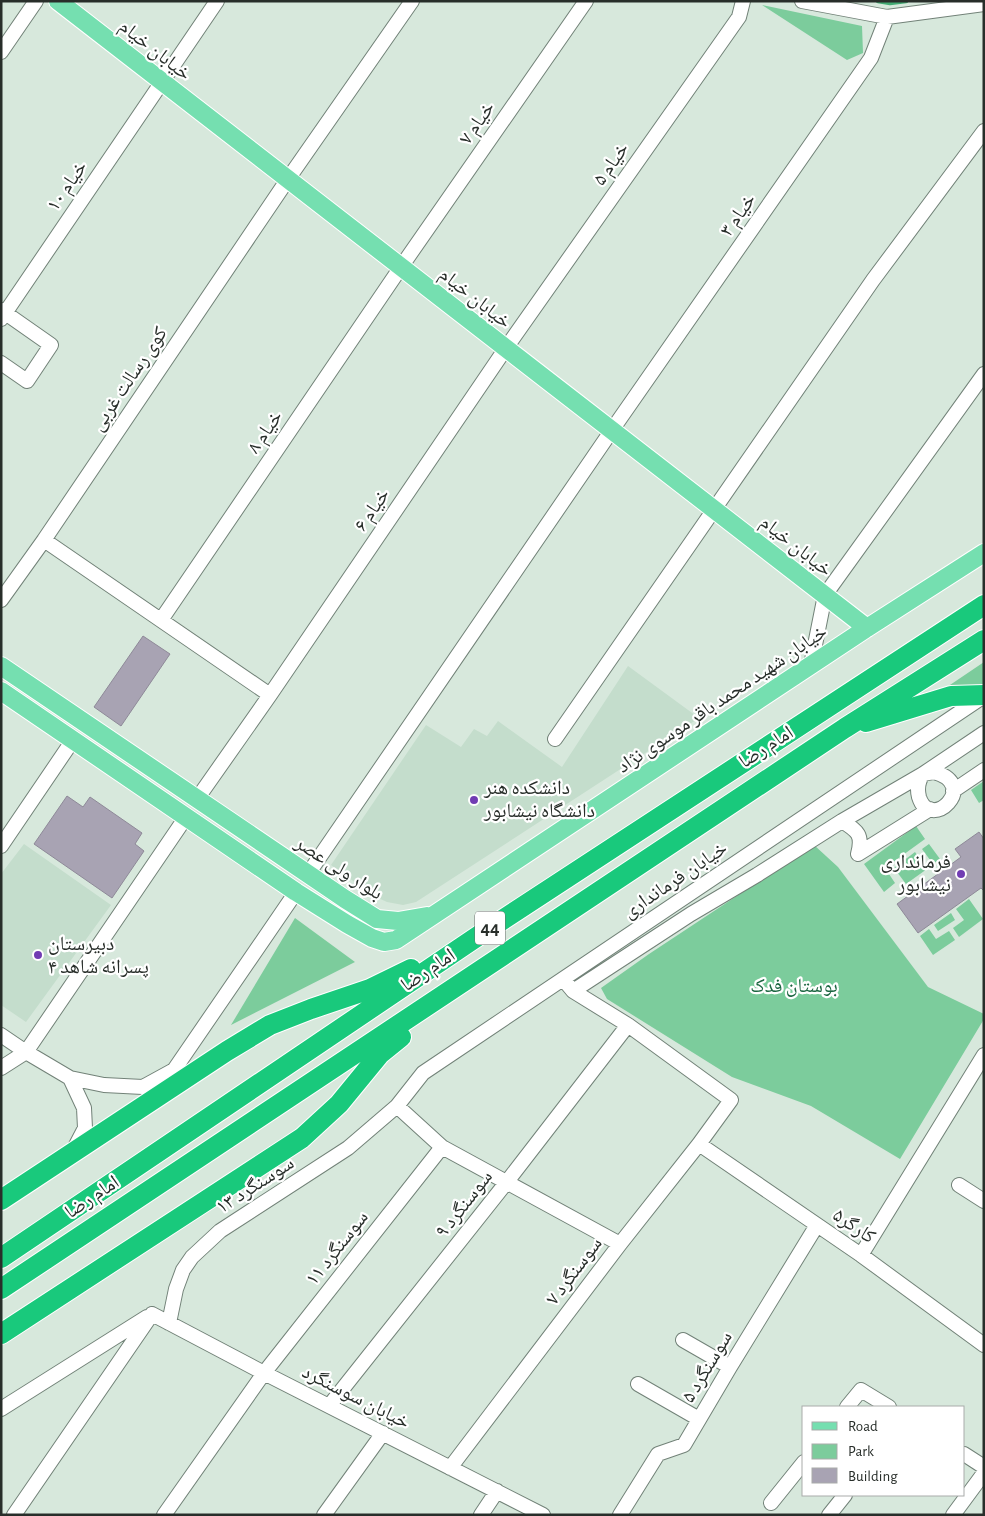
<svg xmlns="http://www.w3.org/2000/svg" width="985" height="1516" viewBox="0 0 985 1516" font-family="'Alegreya Sans','Noto Naskh Arabic',sans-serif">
  <rect width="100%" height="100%" fill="#d7e8dc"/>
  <path fill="#c4ddcc" d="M628 666 699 718 416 902 403 905 387 902 374 896 331 865 426 725 461 747 474 729 487 736 498 721 562 767Z
    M24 844 111 905 26 1022 1 1005V874Z"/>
  <path fill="#7ccc9c" d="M762 5 862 26 863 53 847 60Z
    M984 662V684L979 686 947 687Z
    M984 781V800L979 803 971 790Z
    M916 826 925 839 885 868 895 883 884 892 864 864Z
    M929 844 940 859 933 864 922 849Z
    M814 845 838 867 928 987 984 1014V1019L900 1159 811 1106 732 1077 607 999 601 988 649 954Z
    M915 852 927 869 906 884 894 868Z
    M969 899 983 919 959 937 953 928 964 920 956 909Z
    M951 913 955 920 938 931 934 925Z
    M295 918 355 962 231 1025Z
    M929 929 936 939 949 931 955 940 933 955 920 936Z"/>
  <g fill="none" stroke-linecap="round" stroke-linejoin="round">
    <path stroke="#42ab73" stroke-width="4.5" d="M878 1 890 3 906 1"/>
  </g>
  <path fill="#a8a3b3" stroke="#8e8998" d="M143 636 170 654 121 726 94 707Z
    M67 796 83 807 90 797 142 833 135 844 144 851 112 898 34 844Z
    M979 832 984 839V891L981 888 918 933 897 904 961 857 955 849Z"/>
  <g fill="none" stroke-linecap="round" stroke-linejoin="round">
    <g stroke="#728278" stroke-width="16">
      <path id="minor" d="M802 1 887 17 984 4
        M1 52 36 1
        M1 310 51 345 27 381 1 363
        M1 319 217 1
        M44 540 270 695
        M1 600 44 540 288 179 412 1
        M161 620 401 267 586 1
        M811 665 825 595 984 374
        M555 739 873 280 984 131
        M934 772C981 785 930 833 919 797 917 789 918 781 923 774Z
        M953 791 984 770
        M197 799 270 695 506 348 739 17 743 1
        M842 821C858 831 863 835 858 854L930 809
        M1 846 73 740
        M308 874 612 430 871 58 887 17
        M573 991 691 914 757 875 842 821 923 774 984 733
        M1 1035 26 1052 70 1078 104 1085 143 1087 152 1086
        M1 1068 26 1052 186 817
        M70 1078 84 1108 85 1128 73 1151
        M143 1087 174 1070 296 892
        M397 1106 442 1147 620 1244
        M699 1144 861 1255 984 1345
        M959 1185 984 1201
        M861 1255 984 1055
        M152 1314 264 1373 543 1515
        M169 1323 176 1289 183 1270 192 1257 220 1231 348 1148 397 1106 423 1073 984 696
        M683 1340 730 1367
        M638 1384 699 1419
        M329 1406 506 1183 628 1025
        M847 1407 861 1390 889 1407
        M1 1409 147 1317
        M964 1454 984 1467
        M450 1468 620 1244 699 1144 731 1100 628 1025 573 991 563 979
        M771 1503 804 1462
        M14 1515 152 1314
        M164 1515 264 1373 442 1147
        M324 1515 383 1433
        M481 1515 497 1491
        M620 1515 658 1454 684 1445 730 1367 817 1225
        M829 1515 845 1495
        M953 1515 984 1473"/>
    </g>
    <g stroke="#fff" stroke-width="20">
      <path id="major" d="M58 1 867 628
        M1 666 345 899 377 919 398 921 427 916
        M1 691 296 892 347 924 372 938 384 942 396 940 867 628 984 553"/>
    </g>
    <g stroke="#fff" stroke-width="22">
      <path id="highway" d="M866 722 951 696 984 695
        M1 1200 227 1051 270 1025 311 1009 370 989 411 969
        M1 1258 484 932 984 605
        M1 1289 845 728 984 640
        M1 1334 302 1138 339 1104 380 1054 401 1037"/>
    </g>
    <use href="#minor" stroke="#fff" stroke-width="14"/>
    <use href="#major" stroke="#75dfb0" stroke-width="18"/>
    <use href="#highway" stroke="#19c97c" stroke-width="20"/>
  </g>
  <g fill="#713cb3" stroke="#fff" stroke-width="2">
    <circle cx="474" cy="800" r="5"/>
    <circle cx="961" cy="874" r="5"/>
    <circle cx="38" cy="955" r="5"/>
  </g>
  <g text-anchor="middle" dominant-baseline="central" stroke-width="4.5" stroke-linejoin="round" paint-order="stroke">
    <rect fill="#fff" stroke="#686d6a" stroke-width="1" x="475" y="911.5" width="30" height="33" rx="4"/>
    <g font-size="19" font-weight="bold" fill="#282e2a">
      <text x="490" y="928">44</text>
    </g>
    <g font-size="20" fill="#282e2a" stroke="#fff">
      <text transform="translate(155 50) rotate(38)">خیابان خیام</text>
      <text transform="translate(477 123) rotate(-55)">خیام ۷</text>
      <text transform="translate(611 164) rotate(-55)">خیام ۵</text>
      <text transform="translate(67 186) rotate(-56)">خیام ۱۰</text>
      <text transform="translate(738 215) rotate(-55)">خیام ۳</text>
      <text transform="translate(475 298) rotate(38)">خیابان خیام</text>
      <text transform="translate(129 379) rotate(-56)">کوی رسالت غربی</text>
      <text transform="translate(265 432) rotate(-56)">خیام ۸</text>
      <text transform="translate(372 510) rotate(-56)">خیام ۶</text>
      <text transform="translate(796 546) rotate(38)">خیابان خیام</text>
      <text transform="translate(722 699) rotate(-34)">خیابان شهید محمد باقر موسوی نژاد</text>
      <text transform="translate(766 747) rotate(-33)">امام رضا</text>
      <text transform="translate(339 868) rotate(33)">بلوار ولی عصر</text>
      <text transform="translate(675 880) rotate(-34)">خیابان فرمانداری</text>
      <text transform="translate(428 970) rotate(-34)">امام رضا</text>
      <text transform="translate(255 1185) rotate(-33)">سوسنگرد ۱۳</text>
      <text transform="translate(92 1197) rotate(-34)">امام رضا</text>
      <text transform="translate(464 1204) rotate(-52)">سوسنگرد ۹</text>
      <text transform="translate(854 1226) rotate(34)">کارگر۵</text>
      <text transform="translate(337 1248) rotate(-52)">سوسنگرد ۱۱</text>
      <text transform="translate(574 1271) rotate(-53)">سوسنگرد ۷</text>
      <text transform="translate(707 1367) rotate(-59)">سوسنگرد ۵</text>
      <text transform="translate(356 1397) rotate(27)">خیابان سوسنگرد</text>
    </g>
    <g font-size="20" fill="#282e2a" stroke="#fff" text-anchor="start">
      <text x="484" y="788">دانشکده هنر<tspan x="484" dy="23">دانشگاه نیشابور</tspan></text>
      <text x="951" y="862" text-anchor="end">فرمانداری<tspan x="951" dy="23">نیشابور</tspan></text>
      <text x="48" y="944">دبیرستان<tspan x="48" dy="23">پسرانه شاهد ۴</tspan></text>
    </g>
    <g font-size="20" fill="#1b6640" stroke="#fff">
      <text x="794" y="986">بوستان فدک</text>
    </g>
  </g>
  <rect width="985" height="1516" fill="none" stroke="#282e2a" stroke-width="5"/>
  <rect x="802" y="1406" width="162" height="90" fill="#ffffff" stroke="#a9abaa"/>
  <rect x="812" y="1422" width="25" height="8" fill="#75dfb0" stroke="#a9abaa"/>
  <text x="848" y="1431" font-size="15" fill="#282e2a">Road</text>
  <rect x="812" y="1444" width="25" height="15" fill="#7ccc9c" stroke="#a9abaa"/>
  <text x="848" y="1456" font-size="15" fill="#282e2a">Park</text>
  <rect x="812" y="1468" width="25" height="15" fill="#a8a3b3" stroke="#a9abaa"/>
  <text x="848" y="1481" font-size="15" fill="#282e2a">Building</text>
</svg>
